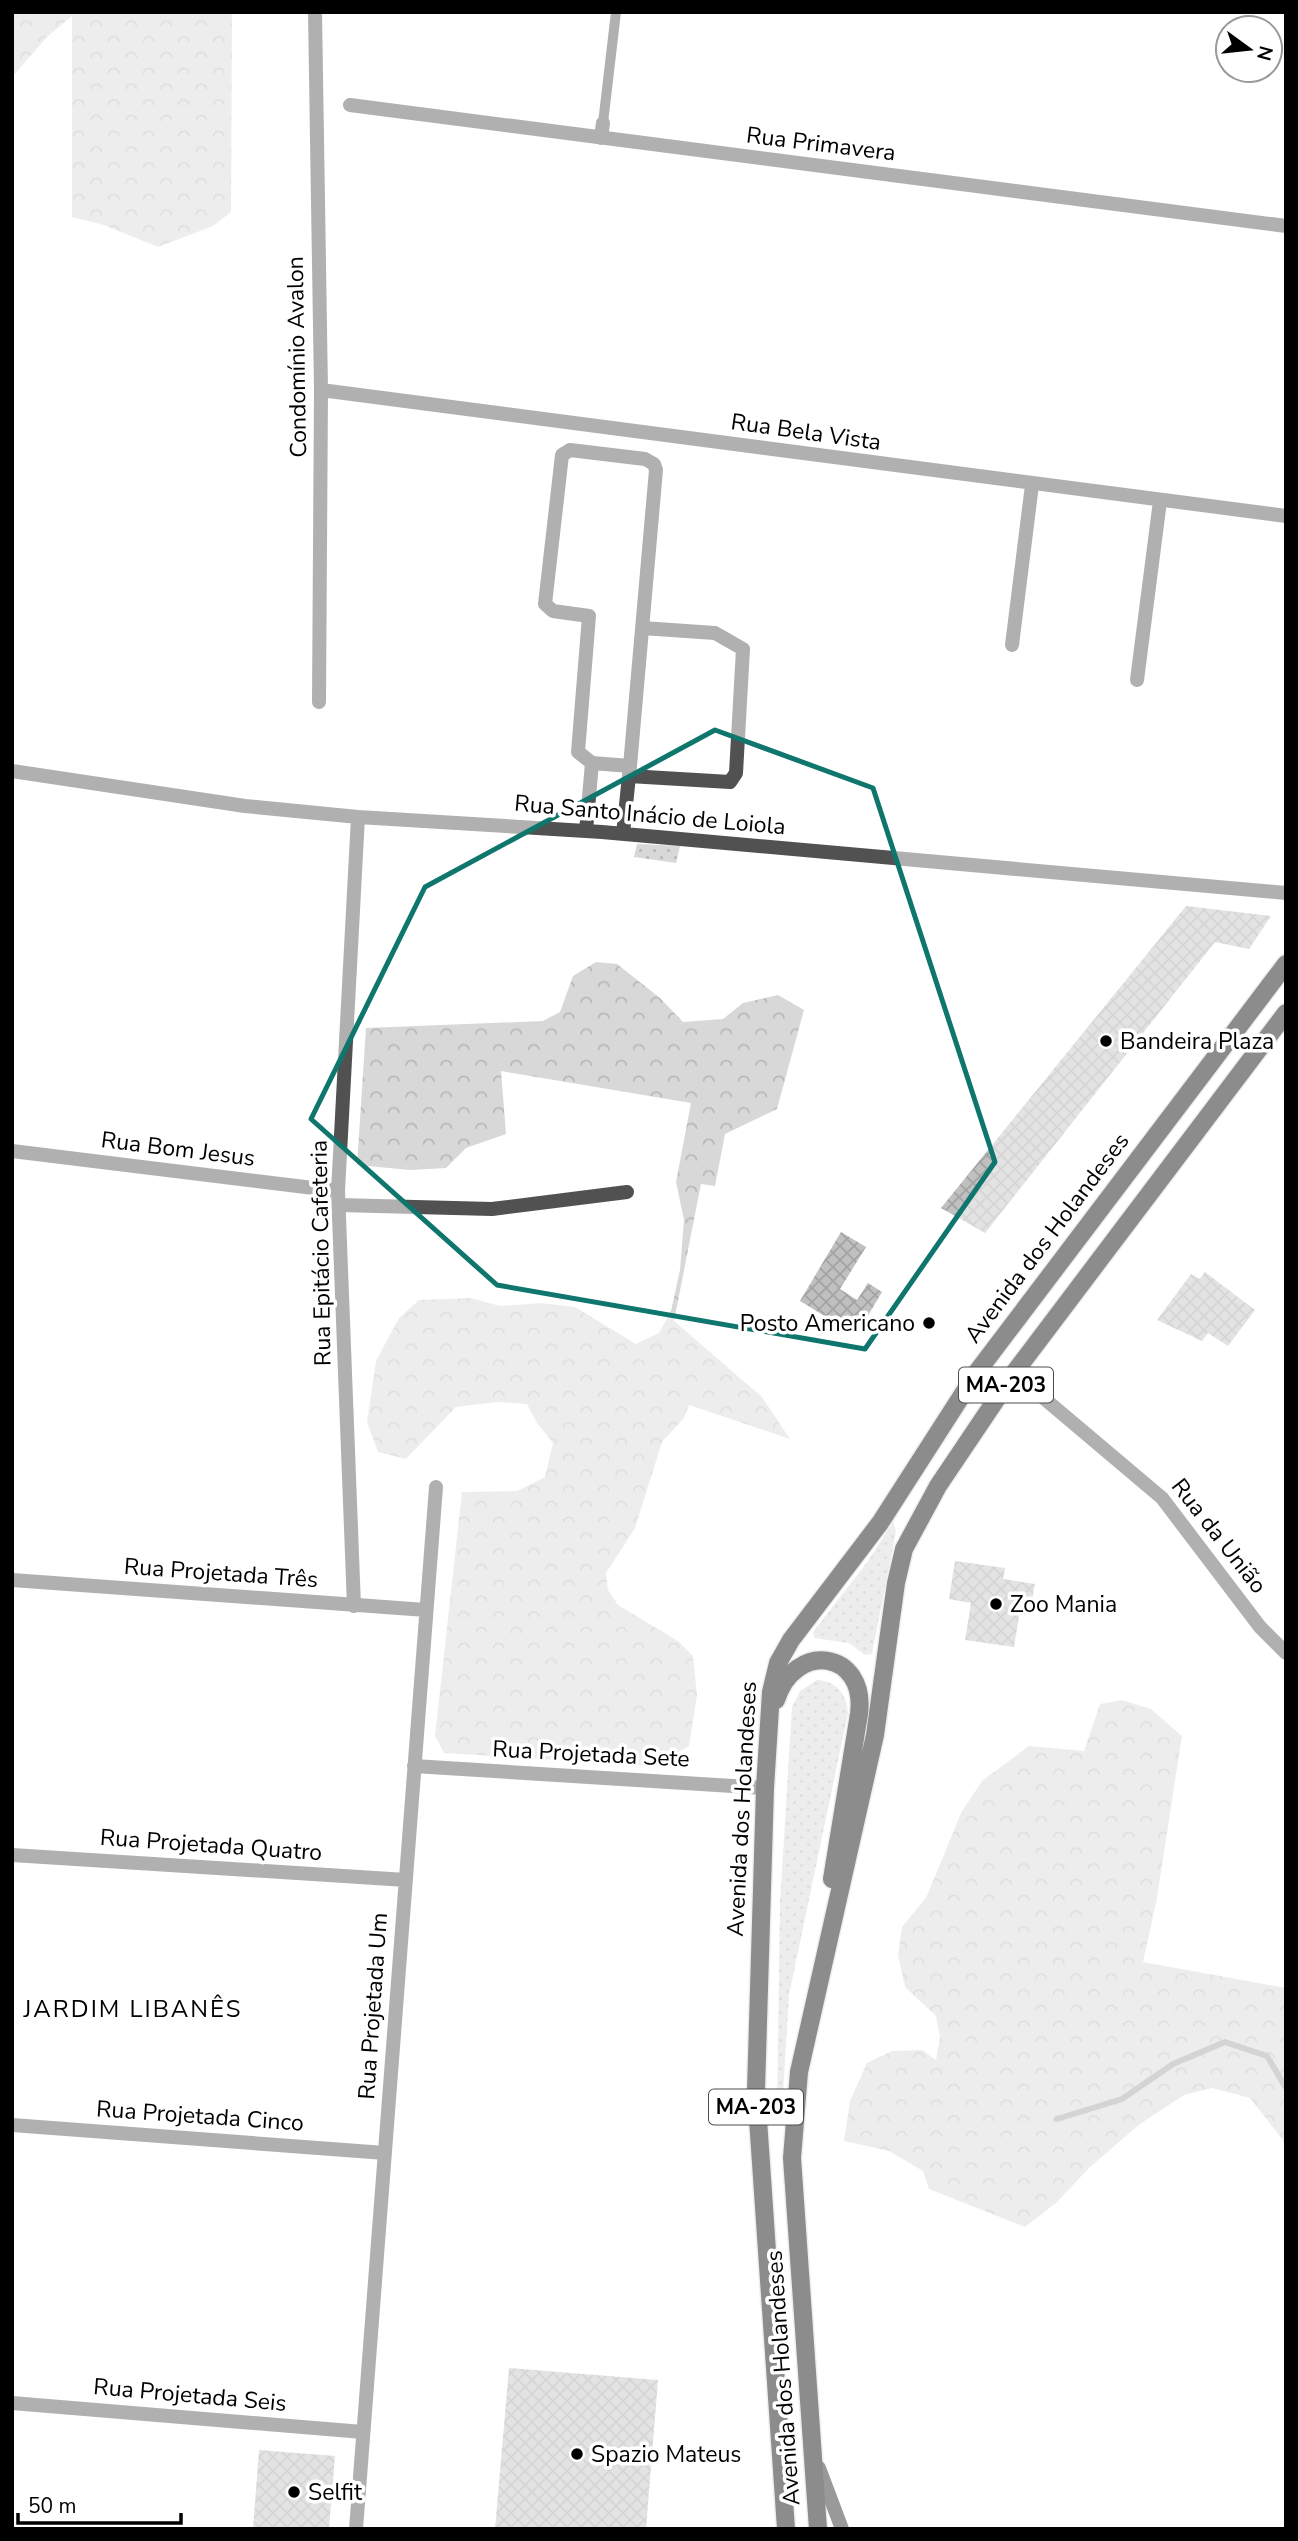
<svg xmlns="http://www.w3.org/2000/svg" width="1298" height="2541" viewBox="0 0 1298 2541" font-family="'Nunito Sans',sans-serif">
  <defs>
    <pattern id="grass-dots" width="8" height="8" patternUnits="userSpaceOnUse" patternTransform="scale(1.75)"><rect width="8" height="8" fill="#d8d8d8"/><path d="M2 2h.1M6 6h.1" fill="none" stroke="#b8b8b8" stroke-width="1.8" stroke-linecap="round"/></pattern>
    <pattern id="forest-crowns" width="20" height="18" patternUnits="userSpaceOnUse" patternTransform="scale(1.75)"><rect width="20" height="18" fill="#d8d8d8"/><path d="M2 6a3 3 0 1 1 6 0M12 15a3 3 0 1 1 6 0" fill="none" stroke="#b8b8b8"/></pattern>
    <pattern id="building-cross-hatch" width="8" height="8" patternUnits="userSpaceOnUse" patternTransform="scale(1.75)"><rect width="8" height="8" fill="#c0c0c0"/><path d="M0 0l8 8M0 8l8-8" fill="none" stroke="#a3a3a3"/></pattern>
  </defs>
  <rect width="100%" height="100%" fill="#fff"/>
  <path fill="url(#grass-dots)" d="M637 844 680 846 676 863 634 857Z
    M893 1522 896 1531 872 1654 865 1655 849 1643 814 1638 813 1632 868 1561Z
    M817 1680C836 1681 847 1694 848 1713L789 1995 782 2110 777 2107 780 1903 792 1707 800 1691Z"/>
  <path fill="url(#forest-crowns)" d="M12 12H232L231 212 213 226 158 247 104 225 72 217V16L47 37 12 77Z
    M596 962 617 964 660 998 683 1022 723 1019 743 1003 778 995 804 1010 777 1109 725 1134 715 1186 701 1184 674 1321 762 1397 790 1439 689 1405 684 1418 662 1442 635 1528 606 1573 608 1590 618 1605 678 1641 693 1656 697 1695 689 1746 654 1766 444 1753 435 1736 462 1492 517 1491 545 1477 553 1443 537 1423 527 1404 497 1402 456 1407 406 1459 378 1452 367 1422 376 1361 399 1318 419 1300 471 1298 500 1306 542 1303 575 1307 636 1344 659 1333 671 1311 680 1270 684 1220 676 1182 691 1103 501 1071 506 1134 466 1148 446 1168 410 1170 357 1165 366 1028 543 1021 560 1012 573 976Z
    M1122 1700 1151 1709 1182 1736 1157 1898 1143 1962 1286 1988V2159L1283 2140 1250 2098 1212 2088 1184 2095 1140 2124 1090 2167 1056 2203 1025 2227 929 2189 923 2171 889 2151 844 2141 850 2101 867 2063 892 2051 922 2050 936 2060 940 2037 936 2016 905 1987 898 1955 902 1927 926 1898 962 1811 983 1780 1029 1746 1084 1751 1100 1704Z"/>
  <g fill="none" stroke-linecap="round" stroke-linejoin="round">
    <path stroke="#9f9f9f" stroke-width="6" d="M1057 2119 1122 2099 1173 2064 1225 2042 1267 2056 1286 2088"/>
  </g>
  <path fill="url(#building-cross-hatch)" d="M1186 906 1271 916 1249 949 1215 942 985 1233 941 1208Z
    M841 1232 866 1247 840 1289 857 1300 868 1283 882 1292 860 1329 853 1324 849 1331 800 1301Z
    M1205 1272 1255 1310 1228 1346 1208 1333 1202 1341 1157 1320 1191 1274 1200 1279Z
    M955 1561 1005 1568 1003 1579 1035 1584 1031 1605 1021 1604 1014 1647 965 1640 971 1603 949 1599Z
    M509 2368 658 2380 646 2529H495Z
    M259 2450 335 2456 329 2529H253Z"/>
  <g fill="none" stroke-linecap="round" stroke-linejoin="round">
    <g stroke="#dbdbdb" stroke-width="21">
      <path id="primary" d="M776 1700C795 1640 867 1651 859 1714L832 1879
        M786 2529 756 2090 765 1788 771 1692 778 1663 791 1640 880 1523 977 1372 1286 964
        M818 2529 792 2158 799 2072 875 1735 896 1583 904 1549 938 1486 1014 1373 1286 1013"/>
    </g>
    <path stroke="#515151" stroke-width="10" d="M603 123 616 12"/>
    <path stroke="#515151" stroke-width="14" d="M315 12 321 390 319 702
      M350 105 1286 226
      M601 138 603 123
      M321 390 1286 516
      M1012 645 1032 485
      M1137 680 1160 501
      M592 763 578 752 589 616 553 611 545 604 562 455 570 450 645 459 654 464 656 470 630 766
      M12 771 245 806 358 817 602 832 1286 893
      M629 776 730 782 736 773 743 649 715 633 642 628
      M586 831 592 763 630 766 623 834
      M12 1151 338 1191
      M339 1205 492 1209 627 1192
      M1014 1373 1162 1498 1260 1627 1286 1653
      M12 1580 426 1610
      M354 1606 338 1191 358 817
      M414 1766 765 1788
      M12 1855 406 1880
      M12 2125 385 2153
      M12 2403 363 2432
      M356 2529 436 1487"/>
    <path stroke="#1e1e1e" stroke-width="14" d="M819 2468 842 2529"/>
    <use href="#primary" stroke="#000" stroke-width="18"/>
  </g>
  <path d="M0 0H1298V2541H0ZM715 730 873 788 995 1162 865 1349 497 1285 311 1119 425 887Z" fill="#fff" fill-opacity=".55" fill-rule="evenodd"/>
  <path fill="none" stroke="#0f766e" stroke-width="5" stroke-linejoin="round" d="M715 730 873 788 995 1162 865 1349 497 1285 311 1119 425 887Z"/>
  <g fill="#000" stroke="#fff" stroke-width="2.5">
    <circle cx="1106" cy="1041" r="7"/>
    <circle cx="929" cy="1323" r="7"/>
    <circle cx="996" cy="1604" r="7"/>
    <circle cx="577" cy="2454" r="7"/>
    <circle cx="294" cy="2492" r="7"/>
  </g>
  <g text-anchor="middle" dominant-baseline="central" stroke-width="7" stroke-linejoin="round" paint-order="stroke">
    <g fill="#fff" stroke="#4c4c4c" stroke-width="2">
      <rect x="959" y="1367.5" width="94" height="35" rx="5"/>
      <rect x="709" y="2089.5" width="94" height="35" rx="5"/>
    </g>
    <g font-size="21" font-weight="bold" fill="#000">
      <text x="1006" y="1385">MA-203</text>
      <text x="756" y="2107">MA-203</text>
    </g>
    <g font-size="23" fill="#000" stroke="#fff">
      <text transform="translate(821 144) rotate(7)">Rua Primavera</text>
      <text transform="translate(297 357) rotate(-91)">Condomínio Avalon</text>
      <text transform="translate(806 432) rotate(8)">Rua Bela Vista</text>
      <text transform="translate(650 815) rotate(5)">Rua Santo Inácio de Loiola</text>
      <text transform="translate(178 1149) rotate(7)">Rua Bom Jesus</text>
      <text transform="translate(1047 1238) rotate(-53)">Avenida dos Holandeses</text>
      <text transform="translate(321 1253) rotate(-91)">Rua Epitácio Cafeteria</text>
      <text transform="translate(1219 1536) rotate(52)">Rua da União</text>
      <text transform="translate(221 1573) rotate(4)">Rua Projetada Três</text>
      <text transform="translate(591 1754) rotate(3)">Rua Projetada Sete</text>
      <text transform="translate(742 1809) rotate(-87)">Avenida dos Holandeses</text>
      <text transform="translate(211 1845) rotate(4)">Rua Projetada Quatro</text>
      <text transform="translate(373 2006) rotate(-86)">Rua Projetada Um</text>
      <text transform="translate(200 2116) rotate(4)">Rua Projetada Cinco</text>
      <text transform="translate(783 2378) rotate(-94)">Avenida dos Holandeses</text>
      <text transform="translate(190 2395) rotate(5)">Rua Projetada Seis</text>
    </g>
    <g font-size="23" fill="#000" stroke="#fff" text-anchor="start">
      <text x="1120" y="1041">Bandeira Plaza</text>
      <text x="915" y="1323" text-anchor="end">Posto Americano</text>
      <text x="1010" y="1604">Zoo Mania</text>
      <text x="591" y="2454">Spazio Mateus</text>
      <text x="308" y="2492">Selfit</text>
    </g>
    <g font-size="24" letter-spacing="2" fill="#000" stroke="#fff">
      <text x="133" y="2009">JARDIM LIBANÊS</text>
    </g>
  </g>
  <rect width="1298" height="2541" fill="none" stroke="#000000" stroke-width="28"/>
  <g transform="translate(1249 49) rotate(105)"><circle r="33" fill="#ffffff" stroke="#999999" stroke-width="2"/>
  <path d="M0-5L12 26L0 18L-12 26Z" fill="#000000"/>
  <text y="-10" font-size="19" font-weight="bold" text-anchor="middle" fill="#000000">N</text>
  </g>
  <path d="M18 2513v10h163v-10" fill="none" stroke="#000000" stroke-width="3.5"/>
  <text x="28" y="2513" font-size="21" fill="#000000" stroke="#ffffff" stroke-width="5" paint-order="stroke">50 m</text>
</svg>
